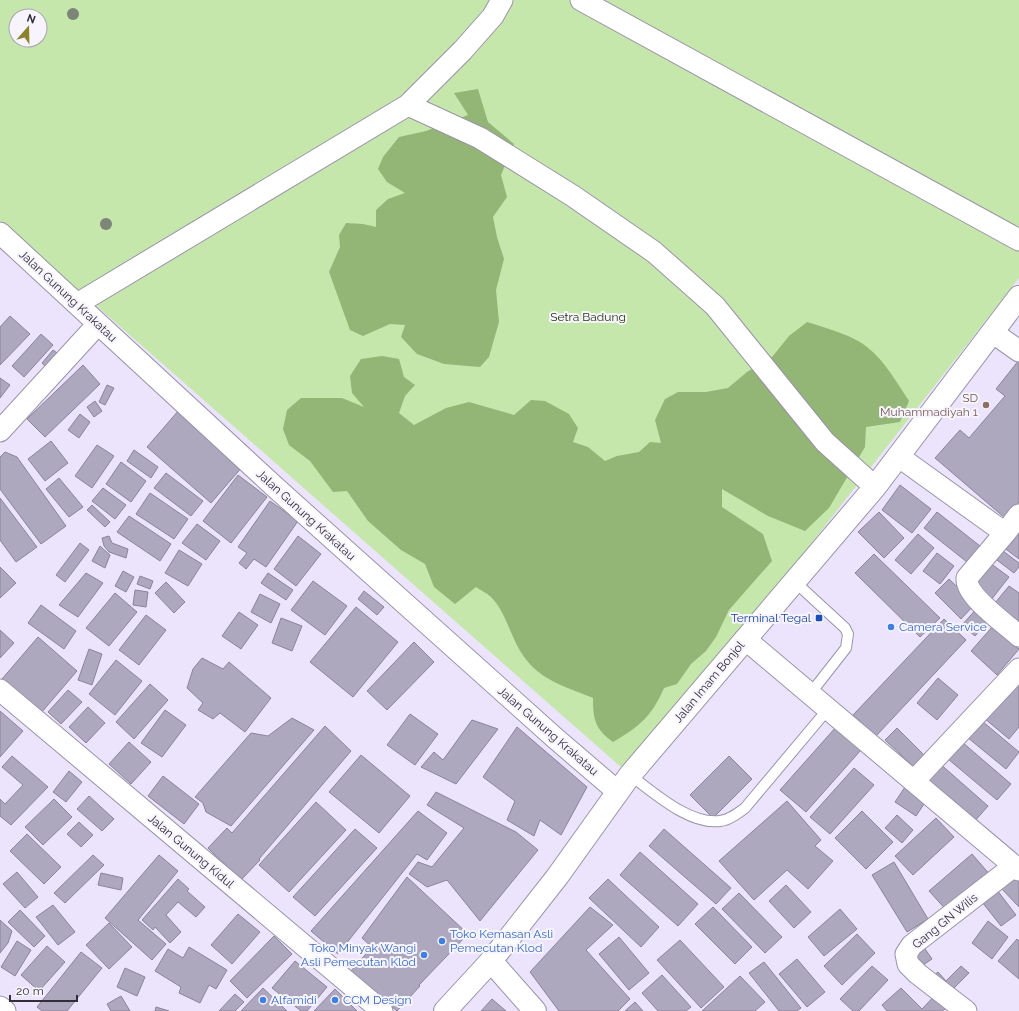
<svg xmlns="http://www.w3.org/2000/svg" width="1019" height="1011" viewBox="0 0 1019 1011" font-family="Raleway,sans-serif">
  <rect width="100%" height="100%" fill="#ebe4fc"/>
  <path fill="#c6e7ac" fill-rule="evenodd" d="M0 0H1019V278L630 775 0 221ZM16 16H40V40H16Z"/>
  <path fill="#93b575" d="M478 89 488 122 514 144 501 175 507 197 493 217 497 237 504 259 496 290 499 322 489 357 480 367 444 364 417 354 401 337 405 325 390 324 363 336 350 330 329 272 340 247 339 235 346 223 363 224 376 227V210L388 199 405 193 387 182 378 169 383 157 399 137 426 131 468 115 454 93Z
    M807 322C823 327 855 336 867 347 885 361 897 383 909 401L900 422 866 427 865 447 829 508 805 531 768 516 722 489V507L763 534 772 561 729 610 716 637 706 651 691 664 677 684 664 688C652 716 639 727 613 742 595 729 593 719 593 698 572 689 545 682 529 663 511 643 508 614 491 597 487 593 480 590 476 587L455 604 434 587 425 564 401 550 368 521 347 491 333 492 310 461 289 445 283 429 287 410 301 398H342L364 407 352 393 350 376 361 359 382 356 399 359 404 377 415 385 405 396 399 413 414 425 446 408 469 402 514 415 531 400 545 401 569 414 578 428 573 442 588 447 605 461 617 456 639 452 650 442 661 443 655 420 665 399 678 392H706L728 388 747 372 772 357 789 336Z"/>
  <path fill="#aea8bf" stroke="#8a8399" d="M10 316 30 334 0 365V327Z
    M41 334 53 345 24 377 12 366Z
    M53 350 60 355 48 369 42 363Z
    M1019 360V502L1005 518 935 458 960 430 969 438 1005 396 996 389Z
    M83 365 100 384 45 437 27 419Z
    M0 378 10 385 0 398Z
    M107 385 114 388 105 405 99 402Z
    M95 401 102 411 94 417 87 407Z
    M179 410 243 466 211 503 147 447Z
    M80 414 90 422 79 438 68 430Z
    M51 441 68 463 45 481 28 459Z
    M97 445 114 456 92 488 75 476Z
    M134 450 158 467 151 478 127 461Z
    M5 452 17 457 66 526 41 544 0 489V457Z
    M121 462 146 481 131 502 106 484Z
    M166 473 203 501 191 516 154 488Z
    M238 475 267 497 231 543 203 521Z
    M59 478 83 507 69 517 46 489Z
    M900 485 931 509 912 533 882 510Z
    M103 488 126 505 115 519 92 501Z
    M150 493 188 519 174 539 136 514Z
    M0 498 37 547 16 562 0 540Z
    M270 501 298 521 266 567 254 559 246 569 239 563 247 553 238 547Z
    M92 505 110 522 105 527 87 510Z
    M879 512 904 538 884 558 858 532Z
    M937 512 980 546 967 562 924 528Z
    M129 516 171 544 160 561 117 532Z
    M197 524 220 541 206 560 182 543Z
    M1019 527V559L1003 547Z
    M918 534 934 548 911 574 895 560Z
    M109 536 112 543 128 549 126 558 109 552 104 546 102 538Z
    M298 536 321 554 296 586 274 569Z
    M80 543 89 550 65 582 56 575Z
    M100 546 110 555 105 568 92 561Z
    M999 548 1019 563V567L1014 573 993 557Z
    M179 550 202 564 188 586 165 573Z
    M937 553 954 566 940 584 923 571Z
    M874 554 940 618 920 637 855 573Z
    M990 563 1009 577 991 600 973 587Z
    M0 567 16 583 0 598Z
    M123 571 134 577 126 592 115 586Z
    M86 573 103 583 78 617 59 605Z
    M268 573 293 590 286 600 261 583Z
    M140 576 153 581 150 589 137 584Z
    M949 579 975 604 961 619 935 593Z
    M313 581 347 606 325 635 291 610Z
    M166 582 185 602 174 613 155 593Z
    M1009 586 1019 593V622L995 603Z
    M135 590 148 592 146 607 133 605Z
    M364 591 384 607 377 615 358 599Z
    M115 593 137 612 109 646 86 628Z
    M260 594 280 604 271 623 251 612Z
    M41 605 76 631 64 649 28 623Z
    M979 606 991 617 975 636 962 625Z
    M356 607 398 642 353 697 310 662Z
    M239 612 258 625 241 649 222 636Z
    M146 615 166 630 139 665 119 650Z
    M281 618 302 626 292 651 272 643Z
    M944 619 966 640 876 736 853 715Z
    M993 626 1019 649 997 675 971 651Z
    M0 630 14 643 0 658Z
    M38 637 77 671 41 713 2 679Z
    M414 642 434 662 387 710 367 691Z
    M89 649 102 654 92 685 78 680Z
    M202 658 223 669 229 662 271 698 245 732 220 713 213 719 198 710 203 703 187 688 193 669Z
    M116 660 142 681 115 715 89 694Z
    M1019 676V727L1009 739 984 718Z
    M938 678 958 695 937 720 917 703Z
    M150 684 168 700 134 739 116 722Z
    M68 690 82 702 61 724 48 712Z
    M88 707 105 723 86 743 69 727Z
    M165 710 186 725 162 757 141 743Z
    M0 711 23 731 0 757Z
    M410 714 438 734 415 765 387 745Z
    M976 716 1019 752 1006 769 962 733Z
    M292 718 314 730 231 826 206 812 203 803 195 797 251 733 268 736Z
    M472 720 498 729 456 784 421 767 434 752 443 760Z
    M325 726 351 751 259 859 260 860 241 880 208 848 227 828 232 833Z
    M517 727 587 787 561 835 540 820 534 836 507 820 515 801 483 777Z
    M836 727 861 750 806 812 780 790Z
    M897 728 925 756 914 767 885 740Z
    M129 742 151 762 131 784 109 764Z
    M962 742 1011 784 997 800 948 759Z
    M361 755 410 796 379 833 329 792Z
    M12 756 48 787 11 825 0 816V799L5 804 23 785 2 767Z
    M729 756 752 779 713 818 690 795Z
    M938 762 988 806 974 822 923 778Z
    M854 768 874 785 830 834 810 817Z
    M69 771 82 782 66 802 53 792Z
    M163 776 199 804 184 824 148 796Z
    M907 784 928 798 916 816 895 802Z
    M436 792 516 832 538 850 480 921 447 880 427 887 409 874 418 862 432 867 464 828 427 805Z
    M89 796 114 819 102 831 77 809Z
    M54 799 72 817 43 845 25 827Z
    M787 801 821 840 815 846 833 861 808 889 787 870 754 900 719 861Z
    M316 802 346 830 289 892 259 865Z
    M418 811 447 833 427 860 417 854 338 954 311 931Z
    M862 811 893 842 866 869 835 838Z
    M897 815 913 830 902 843 885 828Z
    M936 818 954 837 913 875 895 856Z
    M79 822 93 835 81 847 67 834Z
    M355 829 377 848 315 916 293 897Z
    M664 829 731 888 716 904 649 846Z
    M27 834 61 867 44 884 10 851Z
    M640 852 698 904 678 926 620 875Z
    M972 854 992 877 950 914 929 891Z
    M93 855 104 865 65 903 54 893Z
    M159 855 178 871 138 920 166 944 152 960 105 918Z
    M894 862 928 919 907 932 872 875Z
    M17 872 38 897 25 908 3 884Z
    M101 873 123 878 121 890 98 885Z
    M1014 874 1019 879V907L1000 887Z
    M407 877 468 934 419 985 420 986 397 1011 351 971 372 947 362 938Z
    M178 879 189 889 187 891 205 907 196 917 178 902 166 915 181 932 170 943 155 927 153 930 142 920Z
    M608 879 659 927 641 947 589 898Z
    M786 885 811 912 794 928 769 901Z
    M997 890 1016 915 1001 926 982 902Z
    M739 893 782 937 765 953 722 909Z
    M53 905 75 932 58 945 36 917Z
    M590 907 613 925 586 950 630 999 618 1011H559L530 972Z
    M713 907 752 947 735 964 695 924Z
    M840 909 857 929 824 956 808 937Z
    M20 910 45 936 34 947 8 922Z
    M238 914 260 932 232 964 211 945Z
    M0 920 12 931 8 943 0 953Z
    M988 921 1008 937 992 959 972 943Z
    M109 923 132 947 109 969 86 945Z
    M857 934 875 953 842 985 824 966Z
    M274 936 292 954 247 998 230 981Z
    M619 937 649 973 629 990 599 954Z
    M1017 939 1019 941V979L998 961Z
    M680 940 724 987 701 1008 657 960Z
    M17 941 31 950 15 976 1 967Z
    M921 943 932 959 923 965 912 949Z
    M47 946 65 962 39 991 21 975Z
    M189 947 227 970 216 989 209 985 200 1003 179 993 181 987 155 971 168 949 183 958Z
    M81 952 102 968 67 1011H42L37 1007Z
    M797 959 825 992 807 1007 779 974Z
    M295 961 327 987 307 1011H301L272 988Z
    M764 962 801 1008 797 1011H779L749 973Z
    M872 966 888 980 859 1011H853L840 999Z
    M961 966 969 973 954 988 930 978 938 972 946 981Z
    M125 968 145 977 137 996 117 987Z
    M662 975 691 1007 686 1011H658L642 993Z
    M740 976 765 1002 755 1011H702Z
    M263 988 287 1011H241Z
    M901 988 922 1009 939 991 948 1007 942 1011H887L882 1005Z
    M335 989 357 1011H314Z
    M235 994 244 1002 235 1011H219Z
    M121 996 130 1011H111L107 1004Z
    M492 999 506 1011H481Z
    M635 1002 643 1011H625Z
    M156 1007 169 1011H155Z"/>
  <g fill="none" stroke-linecap="round" stroke-linejoin="round">
    <g stroke="#9a93a9" stroke-width="12">
      <path id="service" d="M794 581 845 628 848 634 846 648 810 694
        M630 775C653 792 689 825 720 821 729 820 737 814 745 808L828 709"/>
    </g>
    <g stroke="#9a93a9" stroke-width="23">
      <path id="minor" d="M581 0 1019 240
        M408 105 480 138 573 196 654 252 715 306 825 442 875 487
        M0 233 276 488 555 738 618 792
        M77 304 408 105 463 50 493 16 502 0
        M992 332 1019 351
        M0 431 98 324
        M898 456 1005 533 967 578C965 596 1006 624 1019 636
        M1005 533 1019 515
        M745 639 1019 870
        M0 690 382 1011
        M914 781 1019 669
        M0 1007 5 1011
        M966 1011 918 974 908 964 906 954 912 945 1014 866"/>
    </g>
    <g stroke="#9a93a9" stroke-width="24">
      <path id="tertiary" d="M491 961 535 1011"/>
    </g>
    <g stroke="#9a93a9" stroke-width="24">
      <path id="trunk" d="M445 1011 491 961 557 877 630 775 875 487 1019 297"/>
    </g>
    <use href="#service" stroke="#fff" stroke-width="10"/>
    <use href="#minor" stroke="#fff" stroke-width="21"/>
    <use href="#tertiary" stroke="#fff" stroke-width="22"/>
    <use href="#trunk" stroke="#fff" stroke-width="22"/>
  </g>
  <g fill="#7c8576">
    <circle cx="73" cy="14" r="6"/>
    <circle cx="106" cy="224" r="6"/>
  </g>
  <circle fill="#8d6e63" stroke="#f7f4fe" stroke-width="1.5" cx="986" cy="405" r="4"/>
  <rect fill="#1a4fb4" stroke="#f7f4fe" stroke-width="1.5" x="815" y="614" width="8" height="8" rx="2"/>
  <g fill="#3f7fe0" stroke="#f7f4fe" stroke-width="1.5">
    <circle cx="891" cy="627" r="4"/>
    <circle cx="442" cy="941" r="4"/>
    <circle cx="424" cy="955" r="4"/>
    <circle cx="263" cy="1000" r="4"/>
    <circle cx="335" cy="1000" r="4"/>
  </g>
  <g text-anchor="middle" dominant-baseline="central" stroke-width="4" stroke-linejoin="round" paint-order="stroke">
    <g font-size="12" fill="#312f38" stroke="#f7f4fe">
      <text transform="translate(68 296) rotate(43)">Jalan Gunung Krakatau</text>
      <text transform="translate(306 515) rotate(42)">Jalan Gunung Krakatau</text>
      <text transform="translate(709 682) rotate(-50)">Jalan Imam Bonjol</text>
      <text transform="translate(548 731) rotate(41)">Jalan Gunung Krakatau</text>
      <text transform="translate(191 851) rotate(40)">Jalan Gunung Kidul</text>
      <text transform="translate(945 921) rotate(-39)">Gang GN Wilis</text>
    </g>
    <g font-size="12" fill="#223809" stroke="#f7f4fe">
      <text x="588" y="317">Setra Badung</text>
    </g>
    <g font-size="12" fill="#785e54" stroke="#f7f4fe" text-anchor="end">
      <text x="978" y="398">SD<tspan x="978" dy="14">Muhammadiyah 1</tspan></text>
    </g>
    <g font-size="12" fill="#164399" stroke="#f7f4fe" text-anchor="end">
      <text x="811" y="618">Terminal Tegal</text>
    </g>
    <g font-size="12" fill="#366cbe" stroke="#f7f4fe" text-anchor="start">
      <text x="899" y="627">Camera Service</text>
      <text x="450" y="934">Toko Kemasan Asli<tspan x="450" dy="14">Pemecutan Klod</tspan></text>
      <text x="416" y="948" text-anchor="end">Toko Minyak Wangi<tspan x="416" dy="14">Asli Pemecutan Klod</tspan></text>
      <text x="271" y="1000">Alfamidi</text>
      <text x="343" y="1000">CCM Design</text>
    </g>
  </g>
  <g transform="translate(28 28) rotate(20)"><circle r="19" fill="#f7f4fe" stroke="#a8a5af"/>
  <path d="M0-3L7 15L0 10L-7 15Z" fill="#8c8229"/>
  <text y="-6" font-size="11" font-weight="bold" text-anchor="middle" fill="#312f38">N</text>
  </g>
  <path d="M10 995v6h67v-6" fill="none" stroke="#312f38" stroke-width="2"/>
  <text x="16" y="995" font-size="12" fill="#312f38" stroke="#f7f4fe" stroke-width="3" paint-order="stroke">20 m</text>
</svg>
